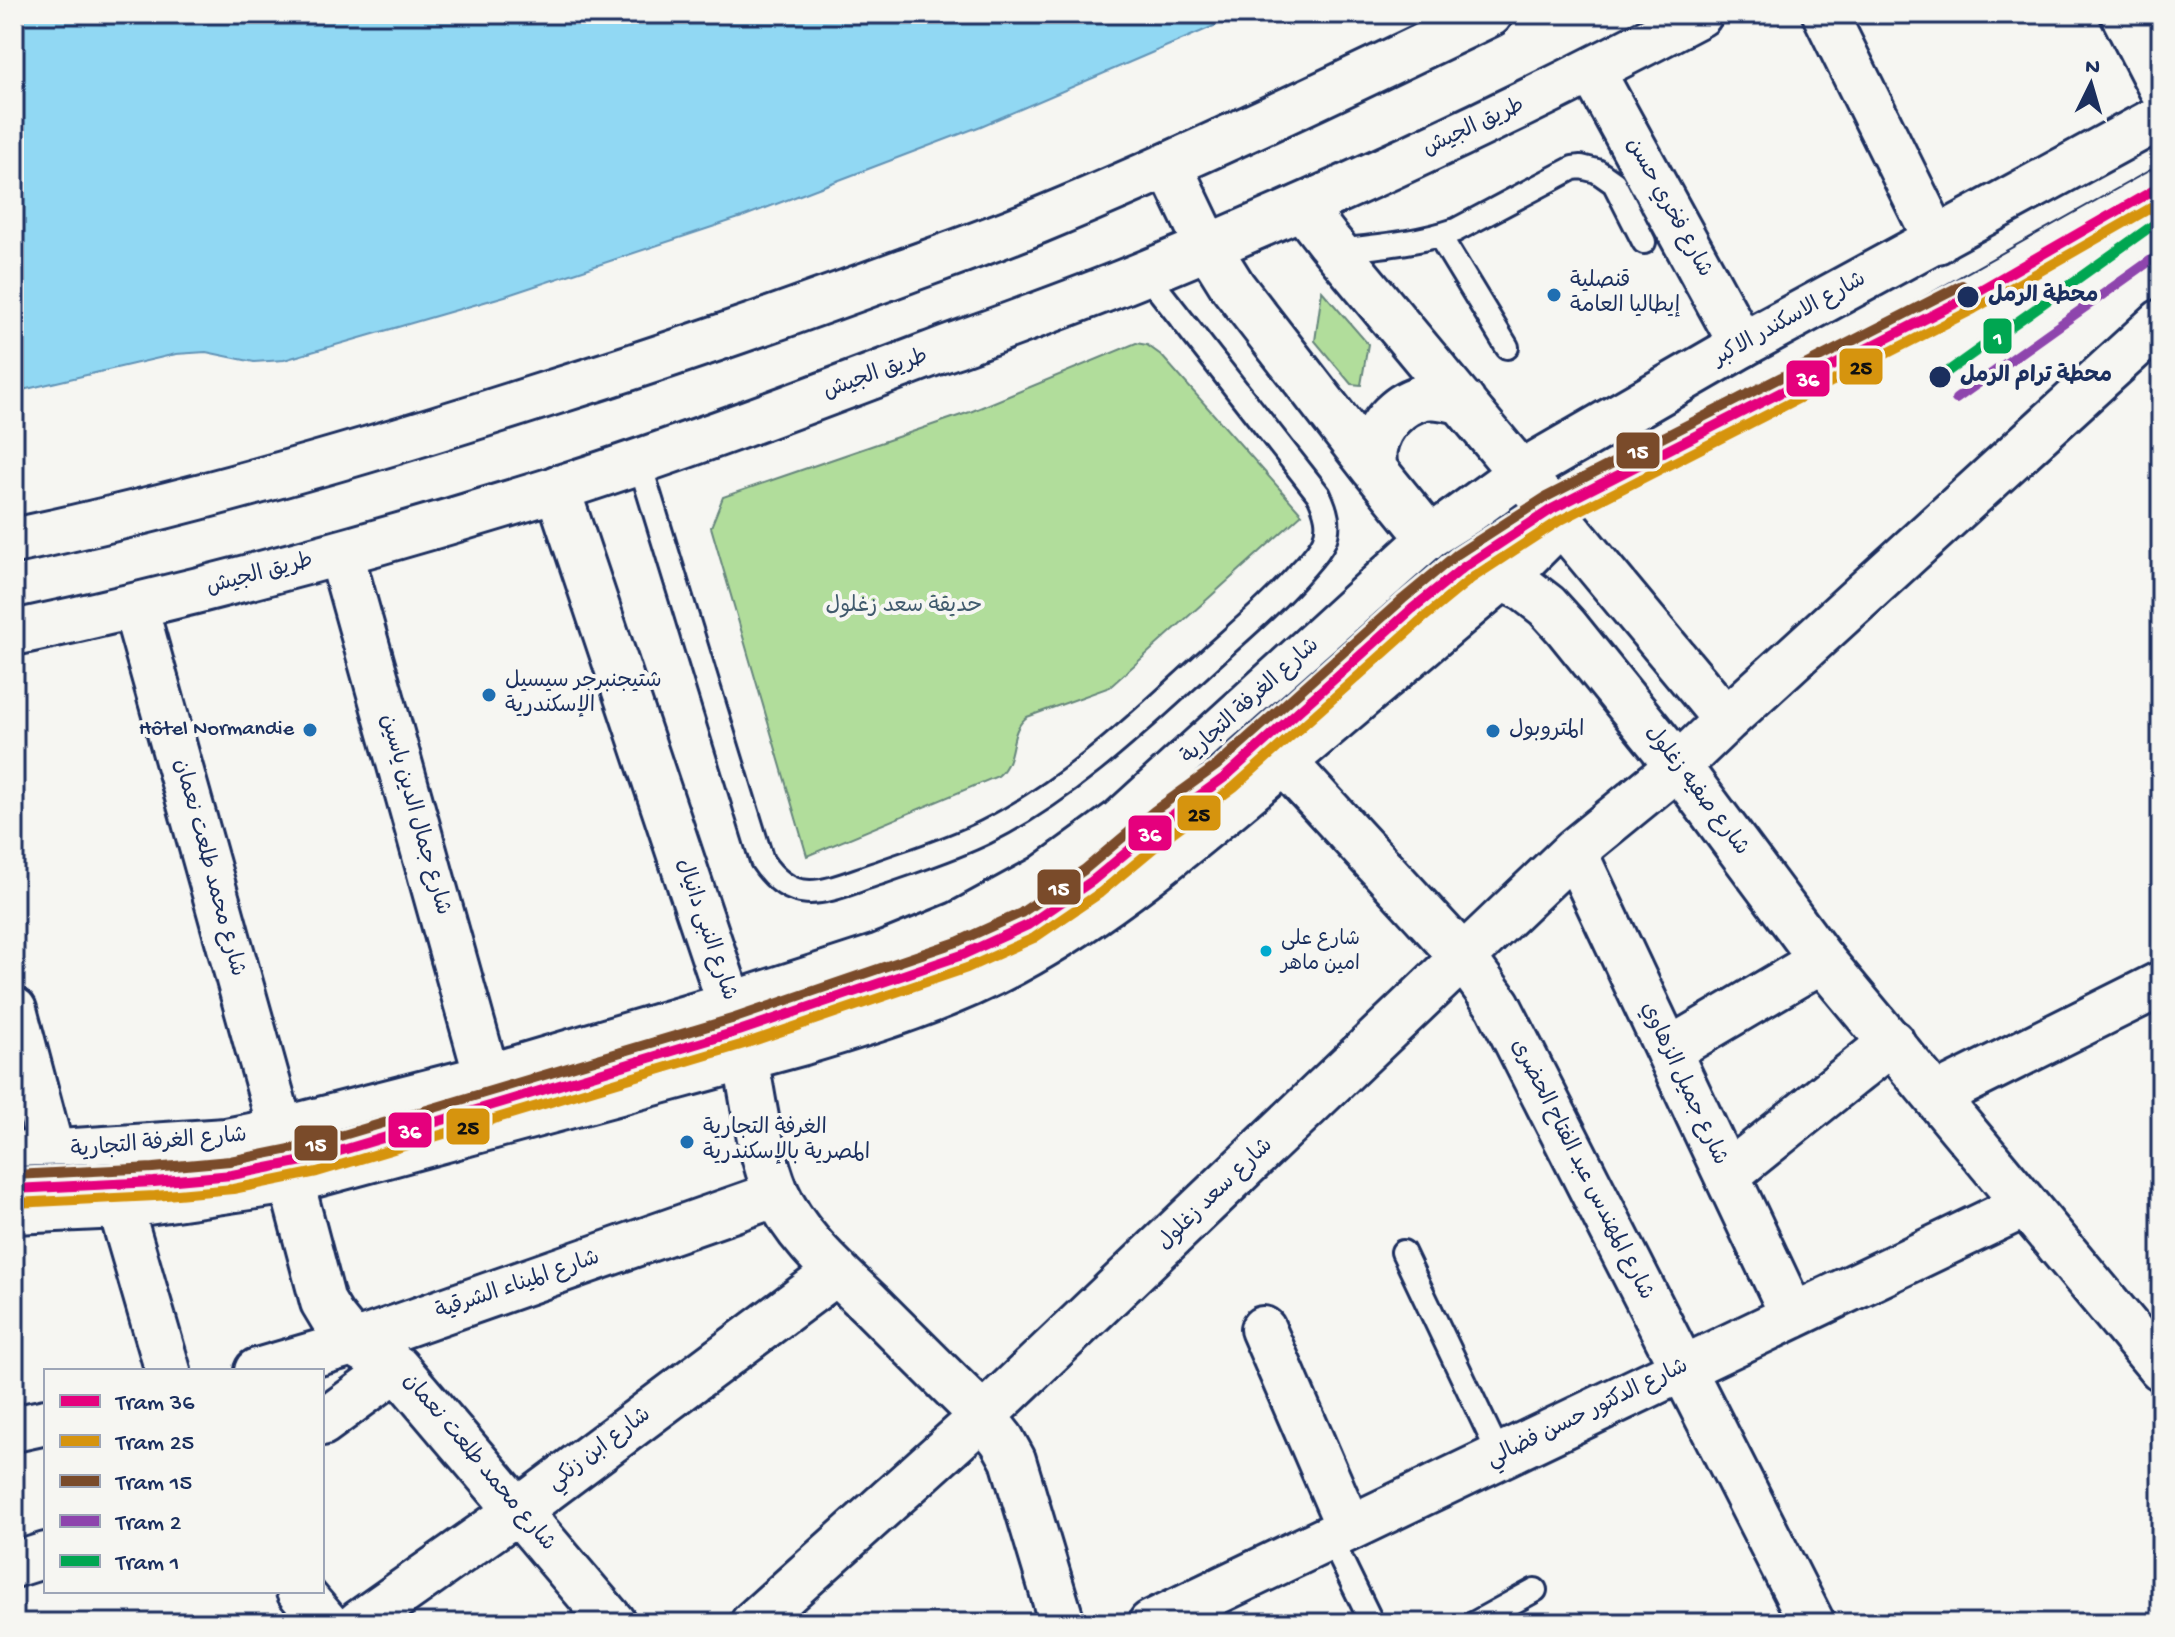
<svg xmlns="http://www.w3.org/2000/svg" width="2175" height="1637" viewBox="0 0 2175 1637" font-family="'Gochi Hand','Playpen Sans Arabic',sans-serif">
  <rect width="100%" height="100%" fill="#f6f6f2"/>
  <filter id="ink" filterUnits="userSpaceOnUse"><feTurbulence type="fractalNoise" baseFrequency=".0125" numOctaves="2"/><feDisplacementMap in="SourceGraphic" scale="16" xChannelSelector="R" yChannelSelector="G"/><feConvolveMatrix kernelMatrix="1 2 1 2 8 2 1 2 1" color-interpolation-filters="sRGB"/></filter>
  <g filter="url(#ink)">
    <path fill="#b1dd9b" stroke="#66867c" stroke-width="2" d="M1322 291 1368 344 1361 385 1351 384 1315 341Z
      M1136 343 1147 345 1161 355 1302 514 1110 687 1027 717C1007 732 1018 759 998 776L807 856 711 527 723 497 970 412Z"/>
    <path fill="#91d8f3" stroke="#6294b7" stroke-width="2" d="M14 14H1242L981 126 742 217 505 296 284 360 254 362 206 352 176 354 14 392Z"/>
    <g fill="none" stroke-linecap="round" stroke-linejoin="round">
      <g stroke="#1b2f5e" stroke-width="28">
        <path id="lane" d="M1439 235 1507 347
          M1338 251C1378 246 1418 243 1456 230L1573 168 1581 167 1597 171 1614 183 1644 242
          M639 461 762 861C796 912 831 888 879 873 915 860 952 849 986 832 1075 787 1146 716 1219 650 1248 624 1277 599 1302 570 1310 561 1319 552 1324 541 1331 525 1326 510 1319 495L1146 274
          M1403 1252 1500 1456
          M1330 1537 1372 1623
          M1475 1623 1535 1590"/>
      </g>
      <g stroke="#1b2f5e" stroke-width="50">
        <path id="street" d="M1825 14 1937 241
          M2123 14 2161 88
          M1592 71 1742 345
          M557 488 739 1031C753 1084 755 1140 776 1192 795 1236 836 1271 870 1304 908 1342 945 1379 983 1416L1002 1440 1013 1460 1062 1623
          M341 554 487 1077
          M135 607 281 1130
          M1284 762 1463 957 1498 1005 1812 1623
          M1574 851 1793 1316
          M14 1010 52 1153
          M1668 1051 1822 960
          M1936 1096 2161 984
          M1727 1175 1892 1042
          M291 1181 323 1302 332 1317 353 1343 397 1368 613 1623
          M120 1206 168 1371
          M1263 1329 1349 1528
          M257 1371 353 1343 777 1194
          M322 1423 397 1368
          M14 1429 46 1422
          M14 1565 46 1555
          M299 1591 326 1623
          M359 1623 519 1510 837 1272
          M753 1623 983 1416 1574 851 1678 766
          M1151 1623 2025 1205"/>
      </g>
      <g stroke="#1b2f5e" stroke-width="50">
        <path id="secondary" d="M1302 207 1329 242 1726 720
          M1208 247 1233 287 1374 469 1443 554 1464 567 1502 578 1525 589 1547 606 1566 627 1678 766 1822 960 2161 1368
          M1374 469C1374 463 1373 455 1374 449 1378 424 1400 402 1425 397 1438 395 1451 399 1463 402
          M1678 766 1726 720 2161 322
          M14 1155 226 1141 281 1130 487 1077 730 1005 878 957 959 924 1043 878 1120 822 1430 539 1522 472 1742 345 2161 117
          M14 1211 120 1206 291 1181 804 1042C875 1021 948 998 1014 962 1108 911 1191 840 1273 771 1357 701 1440 630 1524 559L1562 521"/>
      </g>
      <g stroke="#1b2f5e" stroke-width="50">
        <path id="highway" d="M1169 165 1208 247
          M14 541C197 502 376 449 554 392 672 355 789 314 905 271 949 255 994 239 1038 221 1191 158 1341 86 1490 14
          M14 633C197 594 377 545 556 489 685 448 813 399 939 351 1010 325 1081 300 1151 271 1338 194 1521 109 1700 14"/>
      </g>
      <use href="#lane" stroke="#f6f6f2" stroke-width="22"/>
      <use href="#street" stroke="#f6f6f2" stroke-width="44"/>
      <use href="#secondary" stroke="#f6f6f2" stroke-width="44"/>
      <use href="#highway" stroke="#f6f6f2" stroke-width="44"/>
      <path stroke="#1b2f5e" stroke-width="2" d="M14 1167 180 1161 249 1152 306 1139 733 1014 917 957 1020 910 1117 848 1206 763 1443 554 1539 494 1863 331 2161 164"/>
      <g stroke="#f6f6f2" stroke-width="16">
        <path id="tram-1" d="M14 1189 154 1182 232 1175 313 1159 739 1031 962 955 1028 925 1092 881 1163 822 1225 777 1412 609 1464 567 1552 509 1968 297 2161 186"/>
      </g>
      <g stroke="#f6f6f2" stroke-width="16">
        <path id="tram-2" d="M15 1203 155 1196 233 1189 317 1172 744 1044 967 968 1034 938 1100 893 1172 833 1234 787 1421 620 1472 578 1559 521 1974 309 2161 202"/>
      </g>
      <g stroke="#f6f6f2" stroke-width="16">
        <path id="tram-3" d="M14 1175 153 1168 230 1161 310 1145 735 1018 957 942 1021 913 1084 870 1154 811 1216 766 1403 599 1456 555 1546 497 1962 285"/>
      </g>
      <g stroke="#f6f6f2" stroke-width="16">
        <path id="tram-4" d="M1956 399 2161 253"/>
      </g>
      <g stroke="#f6f6f2" stroke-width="16">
        <path id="tram-5" d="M1940 377 2153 225"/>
      </g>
      <use href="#tram-1" stroke="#e5007d" stroke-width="10"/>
      <use href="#tram-2" stroke="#d6940e" stroke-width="10"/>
      <use href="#tram-3" stroke="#7a4b2a" stroke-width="10"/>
      <use href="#tram-4" stroke="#8e44ad" stroke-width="10"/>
      <use href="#tram-5" stroke="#00a651" stroke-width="10"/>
    </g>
  </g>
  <g fill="#1f6fb2" stroke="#f6f6f2" stroke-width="3">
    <circle cx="1554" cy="295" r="8"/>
    <circle cx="489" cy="695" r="8"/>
    <circle cx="310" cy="730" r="8"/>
    <circle cx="1493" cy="731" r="8"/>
    <circle cx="687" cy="1142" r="8"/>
  </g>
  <g fill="#1b2f5e" stroke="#f6f6f2" stroke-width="3">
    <circle cx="1968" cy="297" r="12"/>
    <circle cx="1940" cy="377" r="12"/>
  </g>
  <circle fill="#00a9ce" stroke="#f6f6f2" stroke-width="3" cx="1266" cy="951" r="7"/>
  <g text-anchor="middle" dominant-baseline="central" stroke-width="8" stroke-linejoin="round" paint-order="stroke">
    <g font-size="20" fill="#1b2f5e" stroke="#f6f6f2" text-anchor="start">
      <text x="1281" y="940">شارع على<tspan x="1281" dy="25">امين ماهر</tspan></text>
    </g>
    <g font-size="22" fill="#1b2f5e" stroke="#f6f6f2">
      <text transform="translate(1474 128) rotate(-25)">طريق الجيش</text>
      <text transform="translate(1668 208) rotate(61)">شارع فخري حسن</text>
      <text transform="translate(1790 320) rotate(-29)">شارع الاسكندر الاكبر</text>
      <text transform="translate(876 375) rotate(-20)">طريق الجيش</text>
      <text transform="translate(260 575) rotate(-15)">طريق الجيش</text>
      <text transform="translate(1251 702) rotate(-42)">شارع الغرفة التجارية</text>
      <text transform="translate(1696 791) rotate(53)">شارع صفيه زغلول</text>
      <text transform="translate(414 815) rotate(74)">شارع جمال الدين ياسين</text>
      <text transform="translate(208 868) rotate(75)">شارع محمد طلعت نعمان</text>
      <text transform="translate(705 930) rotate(71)">شارع النبى دانيال</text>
      <text transform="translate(1683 1084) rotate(65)">شارع جميل الزهاوي</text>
      <text transform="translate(159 1144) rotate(-5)">شارع الغرفة التجارية</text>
      <text transform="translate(1581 1170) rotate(63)">شارع المهندس عبد الفتاح الحضرى</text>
      <text transform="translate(1216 1195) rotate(-44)">شارع سعد زغلول</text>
      <text transform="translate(518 1286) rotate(-19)">شارع الميناء الشرقية</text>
      <text transform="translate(1588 1414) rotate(-26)">شارع الدكتور حسن فضالي</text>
      <text transform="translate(600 1450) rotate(-37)">شارع ابن زنكي</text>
      <text transform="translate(478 1463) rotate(50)">شارع محمد طلعت نعمان</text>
    </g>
    <g font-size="22" fill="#1b2f5e" stroke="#f6f6f2" text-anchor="start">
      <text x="1570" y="282">قنصلية<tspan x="1570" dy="25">إيطاليا العامة</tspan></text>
      <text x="505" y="682">شتيجنبرجر سيسيل<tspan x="505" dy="25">الإسكندرية</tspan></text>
      <text x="294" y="730" text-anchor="end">Hôtel Normandie</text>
      <text x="1509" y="731">المتروبول</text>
      <text x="703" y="1129">الغرفة التجارية<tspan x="703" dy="25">المصرية بالإسكندرية</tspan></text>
    </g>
    <g font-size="22" font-weight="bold" fill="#1b2f5e" stroke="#f6f6f2" text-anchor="start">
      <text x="1988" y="297">محطة الرمل</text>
      <text x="1960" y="377">محطة ترام الرمل</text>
    </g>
    <g font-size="22" fill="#405a6d" stroke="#f6f6f2">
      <text x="904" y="607">حديقة سعد زغلول</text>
    </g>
  </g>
  <g stroke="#f6f6f2" stroke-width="3">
    <rect x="1982" y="317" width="31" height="38" rx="8" fill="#00a651"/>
    <rect x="1838" y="347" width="46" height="39" rx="8" fill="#d6940e"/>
    <rect x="1785" y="359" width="46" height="39" rx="8" fill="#e5007d"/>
    <rect x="1615" y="431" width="46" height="39" rx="8" fill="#7a4b2a"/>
    <rect x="1176" y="794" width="46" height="38" rx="8" fill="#d6940e"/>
    <rect x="1127" y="814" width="46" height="38" rx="8" fill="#e5007d"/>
    <rect x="1036" y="868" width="46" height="38" rx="8" fill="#7a4b2a"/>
    <rect x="445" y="1107" width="46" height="39" rx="8" fill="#d6940e"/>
    <rect x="387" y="1111" width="46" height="38" rx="8" fill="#e5007d"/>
    <rect x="293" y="1124" width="46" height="38" rx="8" fill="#7a4b2a"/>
  </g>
  <g font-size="22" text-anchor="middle" font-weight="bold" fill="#fff">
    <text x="1998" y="344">1</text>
    <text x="1808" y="386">36</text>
    <text x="1638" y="458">15</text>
    <text x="1150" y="841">36</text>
    <text x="1059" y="895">15</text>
    <text x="410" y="1138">36</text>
    <text x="316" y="1151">15</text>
  </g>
  <g font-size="22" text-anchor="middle" font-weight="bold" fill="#111">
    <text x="1861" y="374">25</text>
    <text x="1199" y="821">25</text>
    <text x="468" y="1134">25</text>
  </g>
  <rect width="2175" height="1637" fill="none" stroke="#f6f6f2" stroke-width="48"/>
  <rect x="24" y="24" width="2127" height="1589" fill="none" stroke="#1b2f5e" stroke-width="3" filter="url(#ink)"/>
  <rect x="44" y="1369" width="280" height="224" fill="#f6f6f2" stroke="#9ea6b7" stroke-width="2"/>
  <rect x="60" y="1395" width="40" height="12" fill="#e5007d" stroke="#9ea6b7" stroke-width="2"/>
  <text x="116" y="1409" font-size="24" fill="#1b2f5e">Tram 36</text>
  <rect x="60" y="1435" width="40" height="12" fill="#d6940e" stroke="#9ea6b7" stroke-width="2"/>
  <text x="116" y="1449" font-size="24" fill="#1b2f5e">Tram 25</text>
  <rect x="60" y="1475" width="40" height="12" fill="#7a4b2a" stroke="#9ea6b7" stroke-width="2"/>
  <text x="116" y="1489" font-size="24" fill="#1b2f5e">Tram 15</text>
  <rect x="60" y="1515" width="40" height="12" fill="#8e44ad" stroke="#9ea6b7" stroke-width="2"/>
  <text x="116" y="1529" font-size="24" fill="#1b2f5e">Tram 2</text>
  <rect x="60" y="1555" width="40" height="12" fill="#00a651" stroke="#9ea6b7" stroke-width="2"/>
  <text x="116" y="1569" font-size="24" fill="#1b2f5e">Tram 1</text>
  <g transform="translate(2091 84) rotate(5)" stroke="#f6f6f2" stroke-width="6" paint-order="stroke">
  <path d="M0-6L14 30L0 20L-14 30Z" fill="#1b2f5e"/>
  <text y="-12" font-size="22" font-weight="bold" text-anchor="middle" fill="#1b2f5e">N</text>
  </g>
</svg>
